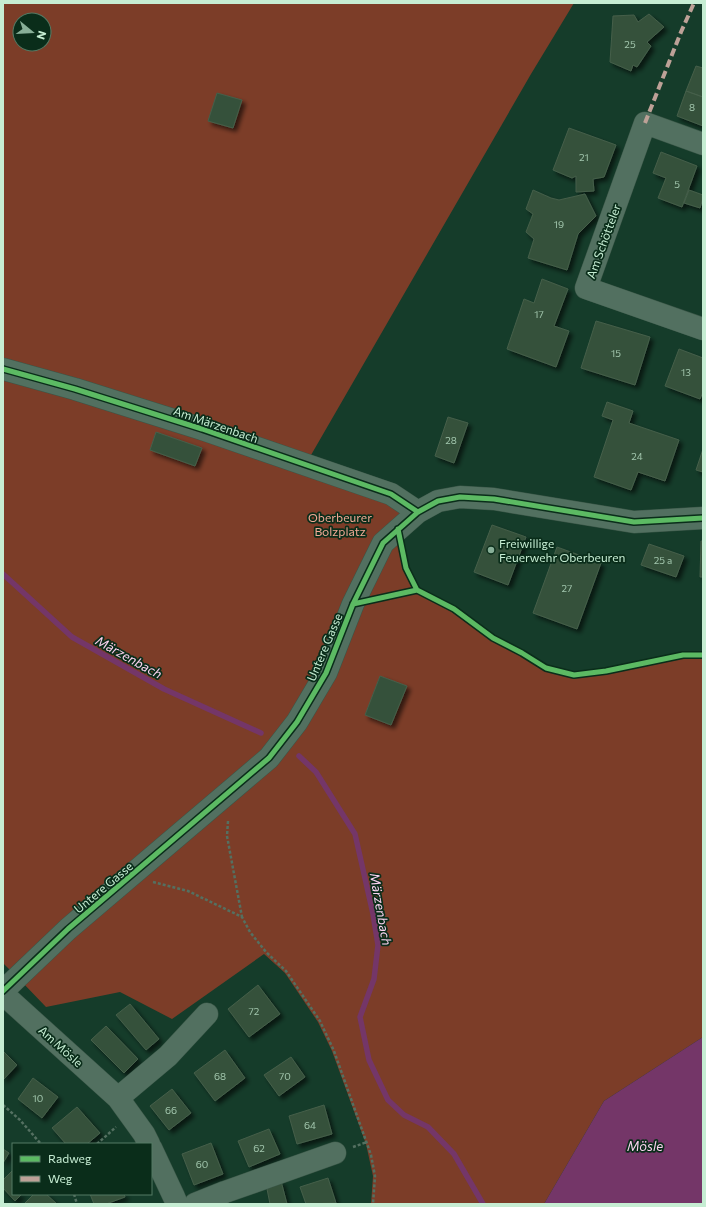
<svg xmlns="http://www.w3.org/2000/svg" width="706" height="1207" viewBox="0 0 706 1207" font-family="Commissioner,sans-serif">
  <defs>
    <filter id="shadow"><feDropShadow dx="3.5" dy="3.5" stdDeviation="2" flood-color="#0009"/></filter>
  </defs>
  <rect width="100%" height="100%" fill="#153c2a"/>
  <path fill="#7c3d28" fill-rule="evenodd" d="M3 3H574L531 74 307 462 3 365ZM20 20H44V44H20Z
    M3 373 115 406 411 511 324 671 268 751 14 974 3 963Z
    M396 535 404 568 415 592 454 613 492 639 521 654 545 670 574 677 606 673 683 657 703 658V1037L604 1101 544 1204H371L373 1176 366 1144 332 1051 318 1022 285 973 264 954 172 1019 120 992 46 1007 22 982 274 761Z"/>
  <path fill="#743668" d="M703 1037V1204H544L604 1101Z"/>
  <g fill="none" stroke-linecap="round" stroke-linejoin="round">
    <path stroke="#743668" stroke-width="5.5" d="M3 574 72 637 164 689 261 733
      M299 756 316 772 355 834 373 914 378 945 374 979 360 1017 369 1060 388 1100 404 1115 428 1127 454 1154 483 1204"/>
  </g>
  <path fill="#36513a" stroke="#455f4a" filter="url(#shadow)" d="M649 14 664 27 647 42 651 46 637 67 633 65 631 71 610 62 613 16 634 15 638 22Z
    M696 66 703 68V97L686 91Z
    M686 91 703 97V126L677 116Z
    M217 93 242 100 233 128 208 121Z
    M569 128 616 145 604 177 593 179 594 191 576 192V176L572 178 553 170Z
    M661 152 697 166 682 207 658 198 666 178 653 173Z
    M533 190 551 198 559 200 585 194 596 216 578 234 567 270 528 258 534 239 526 232 533 214 526 209Z
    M689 190 703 195V198L700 208 684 203Z
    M542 279 568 289 554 326 569 331 556 367 507 349 524 299 534 303Z
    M596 321 650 337 635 385 581 368Z
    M679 349 703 358V392L700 399 665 386Z
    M607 402 633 411 629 423 679 440 665 481 638 472 631 490 594 477 613 420 602 416Z
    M448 417 468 423 454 463 435 456Z
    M156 432 202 448 195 466 150 450Z
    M703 449V472L696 470Z
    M492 525 526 537 508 585 474 572Z
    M701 541H703V577H700Z
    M649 544 684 556 676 577 641 565Z
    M557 547 601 563 577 629 533 613Z
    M380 676 407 686 391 725 365 715Z
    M258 985 280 1014 249 1037 228 1009Z
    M130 1004 159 1039 146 1050 116 1015Z
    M106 1026 138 1059 124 1073 91 1040Z
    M225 1050 245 1078 215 1101 194 1073Z
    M3 1051 17 1065 3 1080Z
    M291 1057 305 1077 279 1096 264 1075Z
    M33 1078 58 1097 42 1118 18 1099Z
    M172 1089 191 1113 169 1130 150 1106Z
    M324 1105 332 1134 297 1144 289 1116Z
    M77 1107 100 1133 87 1144H66L52 1128Z
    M269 1129 280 1154 249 1167 238 1141Z
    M211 1143 223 1174 194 1185 182 1154Z
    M3 1149 9 1153 3 1163Z
    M13 1170V1194H22L15 1201 3 1188V1180Z
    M328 1178 336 1203 306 1204 300 1187Z
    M281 1181 287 1204H270L266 1184Z
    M34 1194H46L57 1204H24Z
    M90 1194H124L125 1197 106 1204H94Z"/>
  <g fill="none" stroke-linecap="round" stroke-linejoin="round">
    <g stroke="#3a5647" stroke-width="23">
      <path id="street" d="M703 144 645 123 586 288 703 329
        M3 369 75 389 202 429 391 494 418 512
        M3 991 68 929 269 758 297 722 326 673 353 604 383 543 418 512 438 501 460 497 494 499 634 522 703 518
        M3 994 118 1098 144 1134 149 1144
        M118 1098 168 1056 207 1014
        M151 1148 174 1197 177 1204
        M195 1204 225 1192 335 1153"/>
    </g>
    <path stroke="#547061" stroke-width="2.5" stroke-dasharray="3 2" stroke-linecap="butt" d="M228 821 227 836 242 917
      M153 882 188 891 242 917 250 932 266 952 286 971 320 1021 334 1051 371 1155 375 1176 373 1204
      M3 1105 20 1120 41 1144
      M97 1144 116 1127
      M353 1147 367 1142
      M74 1194 77 1204"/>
    <use href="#street" stroke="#527060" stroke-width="22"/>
    <path stroke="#bda197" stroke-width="4" stroke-dasharray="8 4" stroke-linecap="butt" d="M645 123 681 32 694 3"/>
    <g stroke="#0a2d1a" stroke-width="8">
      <path id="cycleway" d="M3 369 75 389 202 429 391 494 418 512
        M398 529 406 568 417 590
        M353 604 417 590 454 609 493 638 522 653 546 668 574 675 606 671 683 655H703
        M3 991 68 929 269 758 297 722 326 673 353 604 383 543 418 512 438 501 460 497 494 499 634 522 703 518"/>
    </g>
    <use href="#cycleway" stroke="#5cba63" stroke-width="5"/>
  </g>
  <circle fill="#88af98" stroke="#0a2d1a" stroke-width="1.5" cx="491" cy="550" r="4"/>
  <g text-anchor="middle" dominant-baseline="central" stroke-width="3.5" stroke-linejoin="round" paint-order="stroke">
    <g font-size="10" fill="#a2c6ad">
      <text x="630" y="44">25</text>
      <text x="692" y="107">8</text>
      <text x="584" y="157">21</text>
      <text x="677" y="184">5</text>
      <text x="559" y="224">19</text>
      <text x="539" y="314">17</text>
      <text x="616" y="353">15</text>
      <text x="686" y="372">13</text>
      <text x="451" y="440">28</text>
      <text x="637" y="456">24</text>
      <text x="663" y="560">25 a</text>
      <text x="567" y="588">27</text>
      <text x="254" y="1011">72</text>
      <text x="220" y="1076">68</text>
      <text x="285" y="1076">70</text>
      <text x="38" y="1098">10</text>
      <text x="171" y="1110">66</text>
      <text x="310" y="1125">64</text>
      <text x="259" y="1148">62</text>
      <text x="202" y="1164">60</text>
    </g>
    <g font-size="12" fill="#c6edd3" stroke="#0a2d1a">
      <text transform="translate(603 241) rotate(-70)">Am Schötteler</text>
      <text transform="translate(216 424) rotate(19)">Am Märzenbach</text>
      <text transform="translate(324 647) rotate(-67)">Untere Gasse</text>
      <text transform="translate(103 887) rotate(-40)">Untere Gasse</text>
      <text transform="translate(61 1046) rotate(42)">Am Mösle</text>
    </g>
    <g font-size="12" fill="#f3aa96" stroke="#0a2d1a">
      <text x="340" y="517">Oberbeurer<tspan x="340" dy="14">Bolzplatz</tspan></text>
    </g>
    <g font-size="12" fill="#c6edd3" stroke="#0a2d1a" text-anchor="start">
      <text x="499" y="543">Freiwillige<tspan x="499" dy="14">Feuerwehr Oberbeuren</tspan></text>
    </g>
    <g font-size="13" font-style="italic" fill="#fcd3f1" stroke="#0a2d1a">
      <text transform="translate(129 657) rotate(29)">Märzenbach</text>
      <text transform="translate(381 909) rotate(80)">Märzenbach</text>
      <text x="645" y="1146">Mösle</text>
    </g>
  </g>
  <rect width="706" height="1207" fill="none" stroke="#c6edd3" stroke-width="8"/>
  <rect x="12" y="1143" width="140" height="52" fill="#0a2d1a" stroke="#557a64"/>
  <rect x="20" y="1156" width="20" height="6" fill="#5cba63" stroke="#557a64"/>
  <text x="48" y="1163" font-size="12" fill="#c6edd3">Radweg</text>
  <rect x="20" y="1176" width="20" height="6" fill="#bda197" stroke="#557a64"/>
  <text x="48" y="1183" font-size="12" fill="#c6edd3">Weg</text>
  <g transform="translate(32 32) rotate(108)"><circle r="19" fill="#0a2d1a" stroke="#557a64"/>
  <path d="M0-3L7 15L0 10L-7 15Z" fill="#88af98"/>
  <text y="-6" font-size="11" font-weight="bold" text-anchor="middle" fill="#c6edd3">N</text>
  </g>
</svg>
